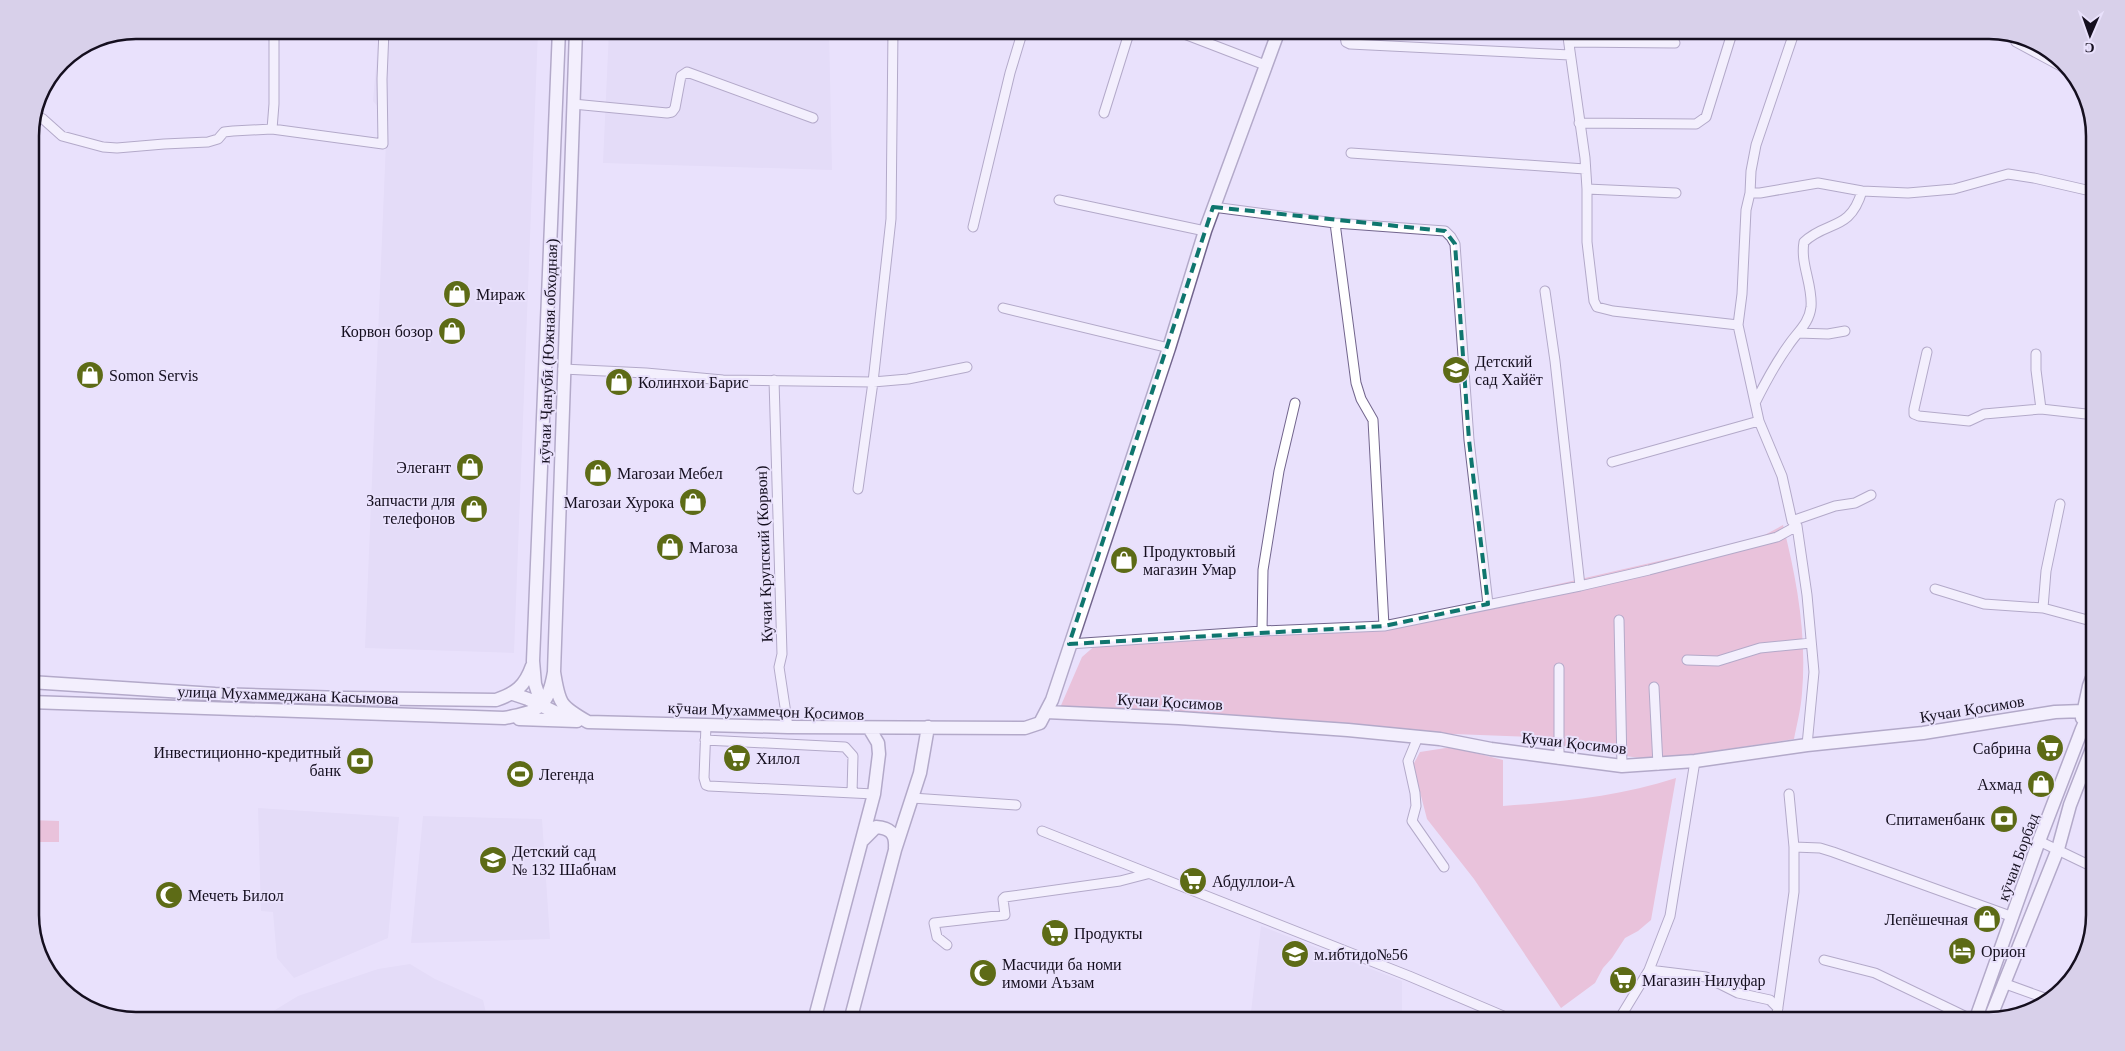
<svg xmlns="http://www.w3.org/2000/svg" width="2125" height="1051" viewBox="0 0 2125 1051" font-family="Georgia,serif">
  <rect width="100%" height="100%" fill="#e9e1fc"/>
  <path fill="#ded4f4" d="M379 30H538L514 653 365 648 387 118 373 101Z
    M609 30H829L832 170 603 163Z
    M258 808 399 817 388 938 294 978 277 958 273 912 261 911Z
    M423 816 542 819 550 939 411 943Z
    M1261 926 1402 981V1021H1250Z
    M410 964 435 979 483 1000 488 1021H257L298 996 378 969Z"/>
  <path fill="#e89bb3" d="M1783 525C1797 580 1807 636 1802 693 1801 708 1797 724 1794 739L1656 760 1571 749 1532 737 1348 730 1059 710 1082 657 1098 643 1380 625 1759 538Z
    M1452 747 1503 760V806C1562 802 1621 796 1676 778L1651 920 1638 931 1625 938 1612 958 1603 968 1595 983 1561 1008 1474 879 1427 819 1413 765 1420 752Z
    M30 820 59 821V842H30Z"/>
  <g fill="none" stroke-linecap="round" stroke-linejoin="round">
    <g stroke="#72658d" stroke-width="11">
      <path id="street" d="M1174 30 1265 65
        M1344 30 1346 42 1350 44 1570 55
        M1567 30 1585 158 1587 189V242L1594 301 1597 307 1613 311 1738 325
        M1795 30 1756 145 1751 171 1750 193 1746 210 1742 294 1738 325 1759 421 1782 476 1792 521 1797 526 1807 595 1814 672 1807 745
        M2012 35 2016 42 2070 71
        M1569 42 1675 43
        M573 104 667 113 672 112 675 108 681 76 687 72 813 118
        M1104 113 1130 30
        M34 114 43 119 62 136 103 147 117 148 164 144 208 142 218 139 224 132 233 131 272 129 383 144 382 79 384 30
        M1579 123 1696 124 1706 117 1733 30
        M272 129 274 104V30
        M1351 153 1585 169
        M1587 189 1676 193
        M1750 193H1760L1818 183 1862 191 1908 193 1954 189 2008 174 2034 178 2095 192
        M1059 200 1205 231
        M1213 207 1335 223 1445 231 1451 237 1455 244 1469 440 1488 604
        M1335 223 1356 383 1361 399 1373 420 1384 626
        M973 227 1010 73 1023 30
        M1545 291 1555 361 1580 586
        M1003 308 1169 348
        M1798 333 1828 334 1845 331
        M1927 352 1914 409V414L1919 416 1969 421 1984 414 2041 409 2095 415
        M2036 354V370L2041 409
        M563 369 646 373 723 380 873 382 908 379 967 367
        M774 380 782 654 779 667 788 727
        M1755 403C1765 383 1775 364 1788 346 1797 332 1809 324 1811 307 1813 285 1800 264 1804 242 1827 220 1850 232 1862 191
        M1612 462 1759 421
        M858 489 873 382 891 219 893 30
        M1792 521 1835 506 1855 503 1871 495
        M1935 589 1984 604 2043 608 2095 622
        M2043 608 2046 571 2060 504
        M1619 620 1622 766
        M1262 631 1263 570 1279 471 1295 403
        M1069 644 1262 631 1384 626 1580 586 1649 570 1777 537 1797 526
        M1687 660 1718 661 1760 648 1811 643
        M1559 668V759
        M1654 687 1658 765
        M706 725 704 778 706 785 709 786 874 794
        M1418 737 1408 761 1415 793 1416 806 1412 821 1444 867
        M705 740 845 747 853 756 852 793
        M1695 761 1670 916 1649 970 1706 977 1738 993 1770 1000 1778 1008
        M912 798 1016 805
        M1042 831 1409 976 1515 1021
        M2039 841 2095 868
        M1794 847 1820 848 1833 852 2013 917
        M947 945 937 937 934 923 1005 915 1003 899 1005 897 1120 881 1147 874
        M1824 960 1875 973 1975 1021
        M2003 983 2050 1000
        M1618 1021 1649 970
        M1776 1021 1794 892V847L1789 794"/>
    </g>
    <g stroke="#72658d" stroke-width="15">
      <path id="secondary" d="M554 672C559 704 560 706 588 722L788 727 1025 728 1040 723 1052 700 1169 348 1205 231 1279 30
        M30 682 215 694 343 698 496 700C516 693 525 686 532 666
        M513 694 528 699 567 718
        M30 702 504 718C538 712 548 708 554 672L576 30
        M542 706 535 684 533 661 559 30
        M1046 712 1179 718 1348 730 1440 739 1491 749 1622 766 1695 761 1807 745 1923 733 2055 712 2083 711 2095 717
        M2082 718 2089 686 2095 670
        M519 719 577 721
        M863 840 876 827C890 828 896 833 895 848
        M814 1021 874 794 879 754 878 743 869 728
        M850 1021 895 850 920 773 928 727
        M1975 1021 2039 841 2082 729 2089 713 2095 705
        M1989 1021 2058 849 2070 805 2095 741"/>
    </g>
    <use href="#street" stroke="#fff" stroke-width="9"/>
    <use href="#secondary" stroke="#fff" stroke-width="12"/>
  </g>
  <path d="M0 0H2125V1051H0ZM1213 207 1445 231 1455 244 1469 440 1488 604 1384 626 1069 644Z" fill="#e9e1fc" fill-opacity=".55" fill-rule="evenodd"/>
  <path fill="none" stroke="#0f766e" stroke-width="4" stroke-dasharray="10 6" stroke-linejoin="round" d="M1213 207 1445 231 1455 244 1469 440 1488 604 1384 626 1069 644Z"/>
  <defs>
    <g id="shop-disc" transform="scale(1.4375)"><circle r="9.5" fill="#5d6b16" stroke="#e9e1fc"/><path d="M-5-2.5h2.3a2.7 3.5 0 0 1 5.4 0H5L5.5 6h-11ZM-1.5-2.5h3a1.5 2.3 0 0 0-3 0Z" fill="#fff"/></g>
    <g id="school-disc" transform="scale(1.4375)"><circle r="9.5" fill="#5d6b16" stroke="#e9e1fc"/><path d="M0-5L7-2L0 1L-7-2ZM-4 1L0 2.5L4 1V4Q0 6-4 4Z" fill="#fff"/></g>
    <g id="supermarket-disc" transform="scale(1.4375)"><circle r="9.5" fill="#5d6b16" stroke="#e9e1fc"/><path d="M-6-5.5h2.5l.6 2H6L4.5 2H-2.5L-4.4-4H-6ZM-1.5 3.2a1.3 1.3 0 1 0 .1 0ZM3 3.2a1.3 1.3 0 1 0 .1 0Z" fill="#fff"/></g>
    <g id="bank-disc" transform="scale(1.4375)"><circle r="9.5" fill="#5d6b16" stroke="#e9e1fc"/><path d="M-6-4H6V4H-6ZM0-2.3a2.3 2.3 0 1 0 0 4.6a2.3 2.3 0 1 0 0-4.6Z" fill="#fff"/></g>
    <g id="stadium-disc" transform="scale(1.4375)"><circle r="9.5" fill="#5d6b16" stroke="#e9e1fc"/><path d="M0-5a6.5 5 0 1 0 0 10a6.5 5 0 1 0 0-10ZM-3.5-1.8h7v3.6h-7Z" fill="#fff"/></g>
    <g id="mosque-disc" transform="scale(1.4375)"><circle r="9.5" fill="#5d6b16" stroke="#e9e1fc"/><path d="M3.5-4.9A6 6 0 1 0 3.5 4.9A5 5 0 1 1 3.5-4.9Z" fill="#fff"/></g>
    <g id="hotel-disc" transform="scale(1.4375)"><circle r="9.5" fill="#5d6b16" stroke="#e9e1fc"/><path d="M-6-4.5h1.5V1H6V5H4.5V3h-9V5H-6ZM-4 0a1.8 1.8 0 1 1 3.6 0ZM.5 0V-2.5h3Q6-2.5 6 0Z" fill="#fff"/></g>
  </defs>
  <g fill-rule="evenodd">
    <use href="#shop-disc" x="457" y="294"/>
    <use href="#shop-disc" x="452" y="331"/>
    <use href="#school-disc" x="1456" y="370"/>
    <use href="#shop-disc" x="90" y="375"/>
    <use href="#shop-disc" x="619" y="382"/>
    <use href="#shop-disc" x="470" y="467"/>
    <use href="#shop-disc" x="598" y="473"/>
    <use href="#shop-disc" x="693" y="502"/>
    <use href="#shop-disc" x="474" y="509"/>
    <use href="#shop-disc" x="670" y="547"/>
    <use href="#shop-disc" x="1124" y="560"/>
    <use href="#supermarket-disc" x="2050" y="748"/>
    <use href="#supermarket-disc" x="737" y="758"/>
    <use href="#bank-disc" x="360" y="761"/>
    <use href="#stadium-disc" x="520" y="774"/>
    <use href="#shop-disc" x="2041" y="784"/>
    <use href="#bank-disc" x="2004" y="819"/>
    <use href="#school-disc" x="493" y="860"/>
    <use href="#supermarket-disc" x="1193" y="881"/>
    <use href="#mosque-disc" x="169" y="895"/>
    <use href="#shop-disc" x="1987" y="919"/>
    <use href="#supermarket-disc" x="1055" y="933"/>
    <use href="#hotel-disc" x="1962" y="951"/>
    <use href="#school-disc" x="1295" y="954"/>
    <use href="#mosque-disc" x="983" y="973"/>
    <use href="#supermarket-disc" x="1623" y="980"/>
  </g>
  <g text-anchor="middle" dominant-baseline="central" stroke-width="4" stroke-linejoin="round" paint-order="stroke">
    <g font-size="16" fill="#150f1f" stroke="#e9e1fc" text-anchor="start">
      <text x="476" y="294">Мираж</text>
      <text x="433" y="331" text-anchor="end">Корвон бозор</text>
      <text x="1475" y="361">Детский<tspan x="1475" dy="18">сад Хайёт</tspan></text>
      <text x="109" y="375">Somon Servis</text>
      <text x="638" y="382">Колинхои Барис</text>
      <text x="451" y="467" text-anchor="end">Элегант</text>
      <text x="617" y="473">Магозаи Мебел</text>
      <text x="455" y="500" text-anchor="end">Запчасти для<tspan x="455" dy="18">телефонов</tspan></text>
      <text x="674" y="502" text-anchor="end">Магозаи Хурока</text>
      <text x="689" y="547">Магоза</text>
      <text x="1143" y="551">Продуктовый<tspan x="1143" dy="18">магазин Умар</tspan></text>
      <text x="2031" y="748" text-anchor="end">Сабрина</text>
      <text x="341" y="752" text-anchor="end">Инвестиционно-кредитный<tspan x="341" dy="18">банк</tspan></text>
      <text x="756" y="758">Хилол</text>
      <text x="539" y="774">Легенда</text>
      <text x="2022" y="784" text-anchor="end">Ахмад</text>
      <text x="1985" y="819" text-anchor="end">Спитаменбанк</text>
      <text x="512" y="851">Детский сад<tspan x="512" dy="18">№ 132 Шабнам</tspan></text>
      <text x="1212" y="881">Абдуллои-А</text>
      <text x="188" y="895">Мечеть Билол</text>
      <text x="1968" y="919" text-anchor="end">Лепёшечная</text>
      <text x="1074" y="933">Продукты</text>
      <text x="1981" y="951">Орион</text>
      <text x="1314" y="954">м.ибтидо№56</text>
      <text x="1002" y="964">Масчиди ба номи<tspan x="1002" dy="18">имоми Аъзам</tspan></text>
      <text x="1642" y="980">Магазин Нилуфар</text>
    </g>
    <g font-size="16" fill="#150f1f" stroke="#e9e1fc">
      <text transform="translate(548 351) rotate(-88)">кӯчаи Ҷанубӣ (Южная обходная)</text>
      <text transform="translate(764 554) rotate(-92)">Кучаи Крупский (Корвон)</text>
      <text transform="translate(288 695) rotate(2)">улица Мухаммеджана Касымова</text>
      <text transform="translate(1170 702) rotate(3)">Кучаи Қосимов</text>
      <text transform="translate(1972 709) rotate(-9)">Кучаи Қосимов</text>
      <text transform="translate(766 711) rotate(2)">кӯчаи Мухаммеҷон Қосимов</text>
      <text transform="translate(1574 743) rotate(6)">Кучаи Қосимов</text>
      <text transform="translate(2018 857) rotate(-70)">кӯчаи Борбад</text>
    </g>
  </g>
  <path d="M0 0H2125V1051H0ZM136 39H1989A97 97 0 0 1 2086 136V915A97 97 0 0 1 1989 1012H136A97 97 0 0 1 39 915V136A97 97 0 0 1 136 39Z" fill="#d8d0ea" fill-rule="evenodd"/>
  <path fill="none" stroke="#150f1f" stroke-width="2.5" d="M136 39H1989A97 97 0 0 1 2086 136V915A97 97 0 0 1 1989 1012H136A97 97 0 0 1 39 915V136A97 97 0 0 1 136 39Z"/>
  <g transform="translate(2090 35) rotate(182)" stroke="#e9e1fc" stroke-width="4" paint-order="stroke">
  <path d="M0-4L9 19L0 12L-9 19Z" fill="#150f1f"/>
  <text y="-8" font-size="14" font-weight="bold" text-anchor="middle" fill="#150f1f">С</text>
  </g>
</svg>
